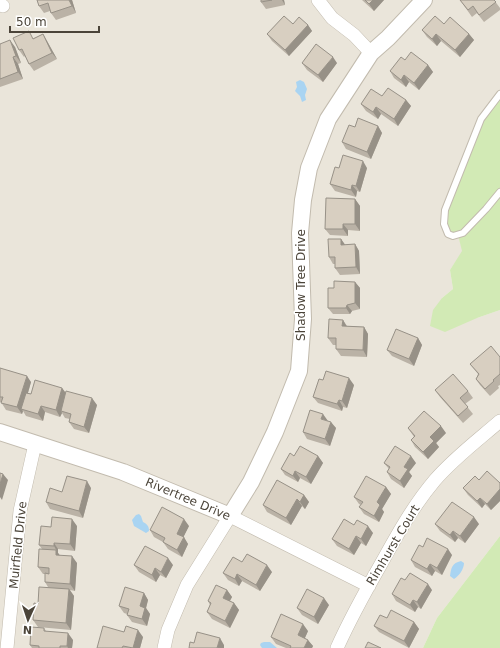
<svg xmlns="http://www.w3.org/2000/svg" width="500" height="648" viewBox="0 0 500 648" font-family="'DejaVu Sans',sans-serif">
  <rect width="100%" height="100%" fill="#f6f3ec"/>
  <path fill="#eae5da" d="M0 0H500V94L458 235 463 251 450 270 453 289 442 298 477 318 500 310V536L437 618 423 648H0Z"/>
  <path fill="#d2eab5" d="M500 94V310L477 318 445 332 430 326 433 310 442 298 453 289 450 270 462 251 458 235 448 234 445 210 481 119Z
    M500 536V648H423L437 618Z"/>
  <path fill="#a9d4f2" d="M300 80 304 82 307 89 305 95 306 100 302 102 300 96 295 91 297 87 296 82Z
    M139 514 141 516 143 522C147 524 149 526 149 531L146 533 134 526 132 520 136 515Z
    M461 561 464 563C464 569 459 576 454 579L450 576C451 568 452 563 461 561Z
    M264 642H270L277 648H262L260 645 261 643Z"/>
  <g fill="none" stroke-linecap="round" stroke-linejoin="round">
    <g stroke="#c2bbae" stroke-width="8">
      <path id="service" d="M500 94 481 119 445 210 444 224 448 234 453 236 463 233 486 209 500 192"/>
    </g>
    <g stroke="#c2bbae" stroke-width="14">
      <path id="minor" d="M318 0 332 18 354 35 371 53
        M0 4 3 6
        M7 648 20 511 35 444
        M164 648 168 630 187 585 230 516 369 586
        M337 648C350 619 365 592 381 564 397 535 413 506 435 480 454 458 478 440 500 421"/>
    </g>
    <g stroke="#c2bbae" stroke-width="18">
      <path id="tertiary" d="M0 432 123 472 230 516 251 482 275 432 299 371 303 319 300 233 303 200 309 168 328 119 371 53 388 38 424 0"/>
    </g>
    <use href="#service" stroke="#fff" stroke-width="6"/>
    <use href="#minor" stroke="#fff" stroke-width="13"/>
    <use href="#tertiary" stroke="#fff" stroke-width="16"/>
  </g>
  <path fill="#bab2a6" d="M37 0H72L76 13 56 20 51 13 50 11 44 13 39 6Z
    M261 0H284L285 5 266 9 261 2Z
    M362 0H384L374 11Z
    M460 0H494L500 8V10L484 22 477 13 472 17Z
    M293 24 308 25 312 31 289 56 272 41 267 34Z
    M444 24 469 34 474 40 460 57 441 41 437 46 427 37 422 30Z
    M43 34 47 41 57 59 34 71 29 64 25 56 24 57 19 50 34 38Z
    M0 44 15 47 21 63 18 64 23 79 0 87Z
    M405 60 428 65 433 72 419 90 409 82 406 87 394 78 390 71Z
    M302 63H337L323 82 307 70Z
    M382 96 406 100 411 106 398 126 381 114 378 119 366 111 361 104Z
    M378 126 382 133 371 159 346 149 342 142 355 127Z
    M339 168H367L360 192 357 191 356 197 335 191 330 184Z
    M355 199 360 206V231L348 230V236L330 235 325 229Z
    M341 239 345 245 355 244 359 251 360 274 340 275 335 268V264H333L329 257Z
    M355 282 360 288V309L352 311 350 314H333L328 308 334 288Z
    M343 320 347 326 364 327 368 334 367 357 341 356 336 349V345H333L328 338Z
    M418 338 422 345 414 366 392 356 387 350Z
    M500 357V385L498 386 499 388 490 396 480 385 476 379 478 374 470 364Z
    M0 368 31 382 28 393 31 394 62 388 66 393 97 405 89 433 74 429 69 422 70 419 65 418 62 413 60 417 45 412 43 421 26 416 23 411 22 414 6 410 1 402H0Z
    M323 380 354 385 347 408 343 407 342 411 318 403 313 397Z
    M435 390 468 391 473 398 465 404 473 414 463 423 440 397Z
    M328 421 336 428 330 446 307 439 303 432Z
    M408 428 446 433 436 443 439 447 428 459 415 447 411 440 414 437Z
    M294 456H318L323 463 311 484 300 478 298 482 285 475 281 469Z
    M384 463H416L409 472 412 476 404 488 391 479 387 472 389 469Z
    M479 480 500 483V501L491 510 485 504 482 508 468 495 463 488Z
    M386 487 391 494 382 509 384 512 379 522 364 514 359 507 361 505 359 504 354 497Z
    M91 488 83 518 50 509 46 502Z
    M304 495 309 502 305 509 302 506 291 525 267 512 263 505Z
    M435 524H479L465 543 458 538 455 542 440 531Z
    M354 525 373 533 366 546 361 543 354 555 337 546 332 539Z
    M77 526 75 551 58 549V553L59 555 77 563 75 591 70 590 74 596 71 630 38 627 33 620 38 604 48 587 45 582V574H43L38 567 42 549 39 545 51 527Z
    M189 526 183 537 188 544 182 557 168 549 163 542 154 537 150 530Z
    M423 547 452 555 442 575 435 571 432 576 415 567 411 560Z
    M134 565H173L166 578 160 575 156 582 139 572Z
    M272 572 260 591 242 581 239 586 228 580 223 573Z
    M227 590 232 597 230 601 234 603 239 610 230 628 212 619 207 612 210 605 208 601Z
    M432 590 421 609 418 607 415 612 396 601 392 594Z
    M144 593 148 600 146 608 150 614 147 626 132 622 127 615V614L124 613 119 606Z
    M329 605 318 624 302 615 297 608Z
    M387 618 414 622 419 629 409 648 379 632 374 626Z
    M44 628 46 631 73 640 72 648H32L30 645Z
    M308 631 305 638 313 646 312 648H286L276 644 271 637Z
    M124 632 143 637 140 648H97Z"/>
  <path fill="#979187" d="M69 0H72L76 13 72 6Z
    M282 0H284L285 5Z
    M373 0H384L374 11 369 4Z
    M308 25 312 31 289 56 285 50Z
    M43 34 47 41 57 59 52 53Z
    M436 34 441 41 437 46 432 39Z
    M469 34 474 40 460 57 455 50Z
    M10 40 15 47 21 63 16 56Z
    M13 57 18 64 23 79 18 72Z
    M333 57 337 63 323 82 318 75Z
    M428 65 433 72 419 90 414 83Z
    M404 75 409 82 406 87 401 80Z
    M406 100 411 106 398 126 394 119Z
    M376 107 381 114 378 119 373 112Z
    M378 126 382 133 371 159 367 152Z
    M363 161 367 168 360 192 356 186Z
    M352 185 357 191 356 197 351 190Z
    M355 199 360 206V231L355 224Z
    M343 224 348 230V236L343 229Z
    M341 239 346 246 341 245Z
    M355 244 359 251 360 274 356 267Z
    M355 282 360 288V309L355 303Z
    M347 305 352 311 350 314 346 308Z
    M343 320 347 327 342 326Z
    M364 327 368 334 367 357 363 350Z
    M418 338 422 345 414 366 409 359Z
    M27 376 31 382 23 410 21 409 23 411 22 414 17 407Z
    M349 378 354 385 347 408 342 401Z
    M62 388 67 395 61 411 62 413 60 417 56 410Z
    M92 398 97 405 89 433 84 427Z
    M339 400 343 407 342 411 337 404Z
    M41 406 45 412 43 421 38 414Z
    M323 414 328 421 321 419Z
    M331 422 336 428 330 446 325 439Z
    M441 426 446 433 436 443 439 447 428 459 423 452 430 437Z
    M318 456 323 463 311 484 306 477Z
    M411 456 416 463 409 472 412 476 404 488 400 481 404 467Z
    M295 471 300 478 298 482 293 476Z
    M3 474 8 480 2 500 0 497V484Z
    M87 481 91 488 83 518 79 511Z
    M386 487 391 494 382 509 384 512 379 522 374 516 377 502Z
    M500 489V501L491 510 487 504Z
    M304 495 309 502 305 509 300 502Z
    M480 498 485 504 482 508 477 501Z
    M297 499 302 506 291 525 286 518Z
    M474 517 479 524 465 543 460 536Z
    M72 519 77 526 75 551 70 544Z
    M184 519 189 526 182 540 177 534Z
    M368 526 373 533 366 546 361 539Z
    M453 531 458 538 455 542 450 535Z
    M356 536 361 543 354 555 349 549Z
    M184 537 188 544 182 557 177 550Z
    M54 543 58 549V553L54 546Z
    M448 549 452 555 442 575 437 568Z
    M56 550 61 557 56 555Z
    M72 556 77 563 75 591 70 584Z
    M168 558 173 565 166 578 161 572Z
    M430 564 435 571 432 576 427 569Z
    M267 565 272 572 260 591 256 585Z
    M155 568 160 575 156 582 152 575Z
    M237 574 242 581 239 586 235 579Z
    M428 584 432 590 421 609 417 602Z
    M69 589 74 596 71 630 66 623Z
    M227 590 232 597 228 604 223 598Z
    M144 593 148 600 146 608 150 614 147 626 142 619 140 606Z
    M324 598 329 605 318 624 314 617Z
    M413 600 418 607 415 612 410 605Z
    M234 603 239 610 230 628 225 621Z
    M414 622 419 629 409 648 404 641Z
    M303 624 308 631 303 642 298 635Z
    M138 630 143 637 140 648H133Z
    M68 633 73 640 72 648H68L67 646Z
    M220 638 224 645V648H217Z
    M308 640 313 646 312 648H304Z"/>
  <path fill="#d8cfc1" stroke="#979187" d="M37 0H69L72 6 51 13 48 3 39 6Z
    M261 0H272L261 2Z
    M365 0H373L369 4Z
    M460 0H494L496 2 479 15 473 6 468 10Z
    M284 16 293 24 299 17 308 25 285 50 267 34Z
    M435 16 444 24 450 17 469 34 455 50 436 34 432 39 422 30Z
    M29 31 33 39 43 34 52 53 29 64 22 49 19 50 13 38Z
    M10 40 16 56 13 57 18 72 0 79V44Z
    M316 44 333 57 318 75 302 63Z
    M411 52 428 65 414 83 404 75 401 80 390 71 401 57 405 60Z
    M388 88 406 100 394 119 376 107 373 112 361 104 371 89 382 96Z
    M358 118 378 126 367 152 342 142 349 125 355 127Z
    M343 155 363 161 356 186 352 185 351 190 330 184 335 167 339 168Z
    M326 198 355 199V224H343V229H325Z
    M328 239H341V245L355 244 356 267 335 268V257H329Z
    M334 281 355 282V303L347 305 346 308H328V288H334Z
    M329 319 343 320 342 326 364 327 363 350 336 349V338H328Z
    M396 329 418 338 409 359 387 350Z
    M491 346 500 357V374L493 380 494 381 485 389 476 379 479 374 470 364Z
    M0 368 27 376 17 407 1 403 3 397H0Z
    M326 371 349 378 342 401 339 400 337 404 313 397 319 379 323 380Z
    M453 374 468 391 460 398 468 407 458 416 435 390Z
    M35 380 62 388 56 410 41 406 38 414 21 409 26 393 31 394Z
    M66 391 92 398 84 427 69 422 71 414 61 411Z
    M310 410 323 414 321 419 331 422 325 439 303 432Z
    M424 411 441 426 430 437 434 441 423 452 411 440 415 436 408 428Z
    M300 446 318 456 306 477 295 471 293 476 281 469 290 453 294 456Z
    M395 446 411 456 404 467 408 469 400 481 387 472 390 467 384 463Z
    M487 471 500 483V489L487 504 480 498 477 501 463 488 475 476 479 480Z
    M0 473 3 474 0 484Z
    M67 476 87 481 79 511 46 502 50 488 62 492Z
    M366 476 386 487 377 502 380 505 374 516 359 507 363 502 354 497Z
    M277 480 304 495 300 502 297 499 286 518 263 505Z
    M452 502 474 517 460 536 453 531 450 535 435 524Z
    M162 507 184 519 177 534 184 537 177 550 163 542 165 538 150 530Z
    M52 517 72 519 70 544 54 543V546L39 545 41 526 51 527Z
    M344 519 354 525 357 520 368 526 361 539 356 536 349 549 332 539Z
    M427 538 448 549 437 568 430 564 427 569 411 560 419 545 423 547Z
    M145 546 168 558 161 572 155 568 152 575 134 565Z
    M39 549 56 550V555L72 556 70 584 45 582V573L49 574V568L38 567Z
    M247 554 267 565 256 585 237 574 235 579 223 573 233 557 242 562Z
    M410 573 428 584 417 602 413 600 410 605 392 594 401 578 405 580Z
    M216 585 227 590 223 598 234 603 225 621 207 612 211 603 208 601Z
    M39 587 69 589 66 623 33 620 34 603 38 604Z
    M125 587 144 593 140 606 145 608 142 619 127 615 129 609 119 606Z
    M307 589 324 598 314 617 297 608Z
    M391 610 414 622 404 641 374 626 380 615 387 618Z
    M281 614 303 624 298 635 308 640 304 648H290L291 646 271 637Z
    M103 626 124 632 126 626 138 630 133 648 123 646 122 648H97Z
    M31 627 44 628V631L68 633 67 646H60V648H39V646L30 645Z
    M197 632 220 638 217 648H189L190 642 194 643Z
    M368 642 381 648H365Z"/>
  <g text-anchor="middle" dominant-baseline="central" stroke-width="3" stroke-linejoin="round" paint-order="stroke">
    <g font-size="12" fill="#4b4439" stroke="#fff">
      <text transform="translate(301 285) rotate(-90)">Shadow Tree Drive</text>
      <text transform="translate(188 499) rotate(23)">Rivertree Drive</text>
      <text transform="translate(18 545) rotate(-84)">Muirfield Drive</text>
      <text transform="translate(393 545) rotate(-59)">Rimhurst Court</text>
    </g>
  </g>
  <g transform="translate(28 620) rotate(183)" stroke="#ffffff" stroke-width="3" paint-order="stroke">
  <path d="M0-3L7 15L0 10L-7 15Z" fill="#4b4439"/>
  <text y="-6" font-size="11" font-weight="bold" text-anchor="middle" fill="#4b4439">N</text>
  </g>
  <path d="M10 26v6h89v-6" fill="none" stroke="#4b4439" stroke-width="2"/>
  <text x="16" y="26" font-size="12" fill="#4b4439" stroke="#ffffff" stroke-width="3" paint-order="stroke">50 m</text>
</svg>
